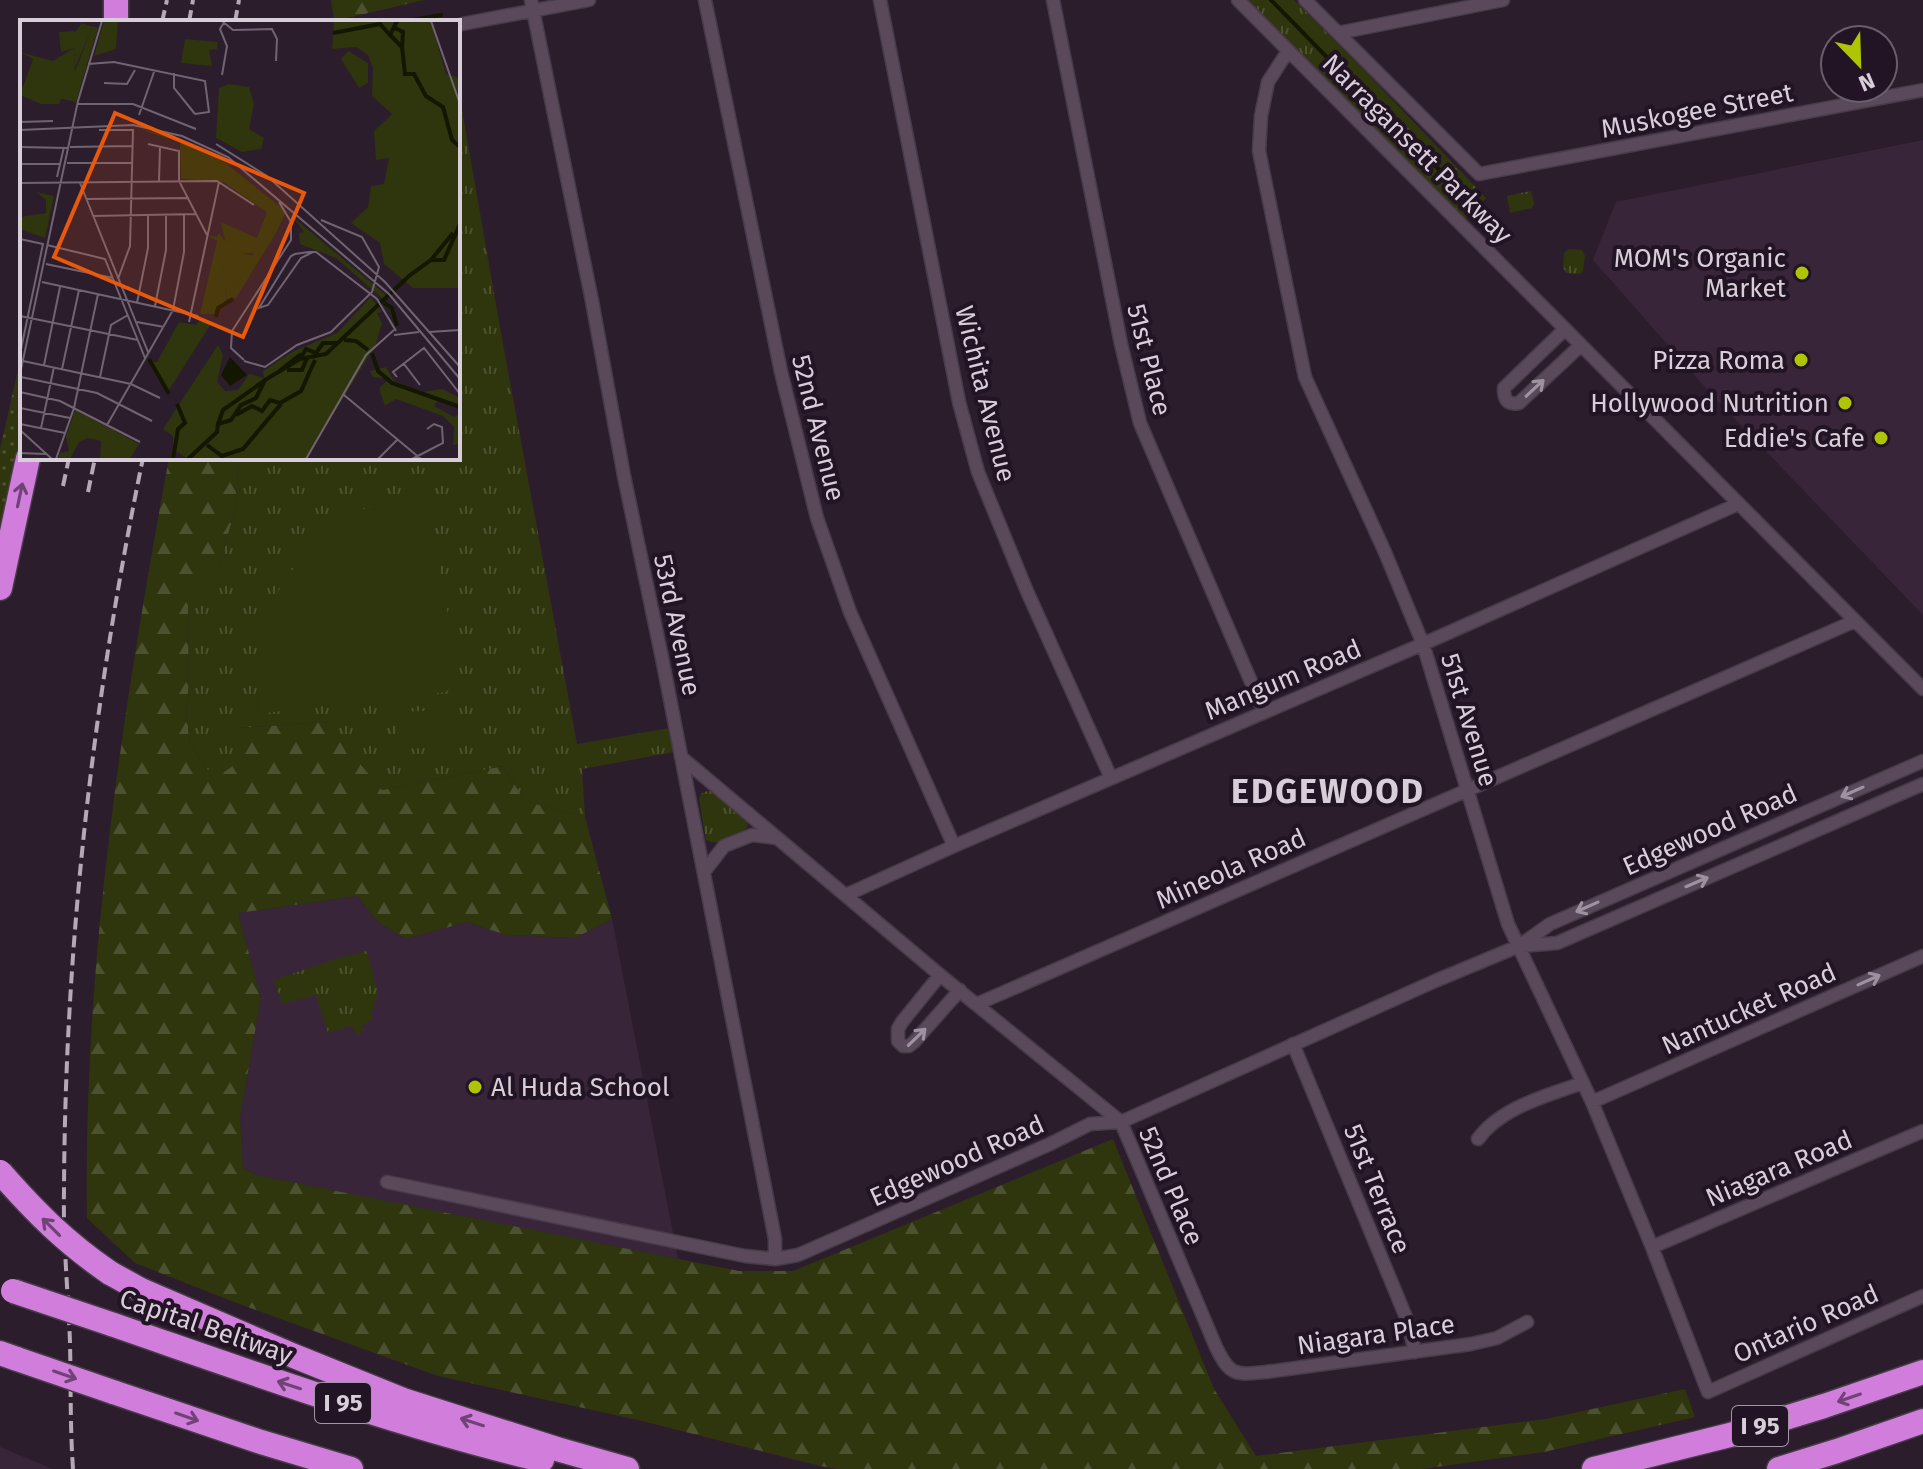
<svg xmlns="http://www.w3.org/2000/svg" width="1923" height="1469" viewBox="0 0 1923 1469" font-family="'Fira Sans',sans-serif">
  <defs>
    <pattern id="grass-dots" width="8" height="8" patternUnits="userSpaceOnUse" patternTransform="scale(2)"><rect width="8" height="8" fill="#2f350c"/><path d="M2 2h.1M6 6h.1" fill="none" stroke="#4c512f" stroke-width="1.8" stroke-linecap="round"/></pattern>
    <pattern id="forest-firs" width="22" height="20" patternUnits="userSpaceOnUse" patternTransform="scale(2)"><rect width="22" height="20" fill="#2f350c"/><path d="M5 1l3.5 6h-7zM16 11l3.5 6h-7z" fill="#4c512f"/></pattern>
    <pattern id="park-tufts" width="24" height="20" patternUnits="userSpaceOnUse" patternTransform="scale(2)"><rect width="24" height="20" fill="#2f350c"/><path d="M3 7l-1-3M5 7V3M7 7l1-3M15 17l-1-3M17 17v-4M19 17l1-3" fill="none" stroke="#4c512f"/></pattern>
  </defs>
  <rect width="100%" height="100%" fill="#2c1d2d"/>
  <path fill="#38253a" d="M1923 140V615L1713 396 1593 260 1616 202Z
    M357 896 379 923 406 939 467 922 506 935 575 938 612 919 678 1259 348 1194 256 1175 243 1168 240 1117 261 998 238 913Z
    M0 1447 53 1469H0Z"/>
  <path fill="url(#grass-dots)" d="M22 352V445L0 547V449Z"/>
  <path fill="url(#forest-firs)" d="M331 0H424L334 21Z
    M169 458H239L235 511 219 566 188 604 189 684 186 710 190 744 210 773 237 728 326 722 382 790 503 766 525 801 585 817 612 919 575 938 506 935 467 922 406 939 379 923 357 896 238 913 261 998 240 1117 243 1168 256 1175 739 1271H793L1113 1139 1214 1389 1256 1456 1546 1419 1685 1389 1695 1417 1544 1452 1422 1469H838L820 1466 638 1420 438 1376 234 1302 135 1263 87 1218C83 964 123 708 169 458Z"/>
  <path fill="url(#park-tufts)" d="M1246 0H1294L1369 75 1486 198 1464 220Z
    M458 87 501 333 577 744 676 727 680 751 582 769 585 817 525 801 503 766 382 790 325 722 237 728V763L220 775 210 773 190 744 186 710 189 684 188 603 219 566 235 511 239 458H458Z
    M1531 191 1534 204 1532 208 1510 213 1507 196Z
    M1569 249 1582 250 1585 256 1583 271 1580 274 1567 273 1563 268 1564 253Z
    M707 791H711L716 794 749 821 747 828C734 834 720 848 706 840L699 798 702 793Z
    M367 951 378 993 371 1016 372 1020 362 1026 364 1031 357 1035 351 1026 328 1033 316 995 282 1004 274 980 335 959Z"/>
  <path fill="#2f350c" d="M422 492 461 676 446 692 256 714 259 653 266 616 282 584 309 548 346 517 386 499Z
    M452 710 453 747 398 749 396 712Z"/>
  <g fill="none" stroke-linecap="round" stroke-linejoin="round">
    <path stroke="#131700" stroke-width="4" d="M1271 0 1400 132 1451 181 1471 197
      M401 22 441 15"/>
    <g stroke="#473b48" stroke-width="15">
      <path id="minor" d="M531 0 592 301 624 476 662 658 775 1239V1259
        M705 0 781 372 817 518 850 612 954 846
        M880 0 959 402 978 472 1026 589 1111 778
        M1053 0 1121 344 1140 423 1264 712
        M1238 0 1923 689
        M1305 0 1479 174 1923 90
        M462 24 589 0
        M1338 33 1503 0
        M1288 51 1268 82 1261 116 1259 151 1305 377 1384 550 1423 644 1508 924 1592 1102 1652 1247 1708 1392 1923 1296
        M1564 330 1504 388C1504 400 1507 405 1519 403L1580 346
        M681 757 940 975 1121 1122 1216 1347C1230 1376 1235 1375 1266 1372L1471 1344 1497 1338 1527 1322
        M704 872 724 846 752 835 777 838
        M846 895 954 846 1423 644 1738 504
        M1522 946 1557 943 1923 784
        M940 975 902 1022 898 1029V1041L903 1046H909L914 1042 960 990
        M977 1004 1855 621
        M1293 1044 1408 1322 1415 1352
        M1592 1102 1923 956
        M1478 1139C1501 1107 1547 1096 1582 1083
        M387 1182 745 1256 775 1259 798 1255 1050 1144 1090 1124 1121 1122 1435 981 1519 946 1550 924 1923 761
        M1652 1247 1923 1131"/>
    </g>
    <g stroke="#473b48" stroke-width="27">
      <path id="motorway" d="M116 22V0
        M0 588 28 458
        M110 1273 141 1290 294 1356 403 1400 557 1449 627 1469
        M111 1324C253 1373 395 1425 542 1460
        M0 1353 17 1359
        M113 1392 261 1442 351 1469
        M1594 1469 1730 1435 1824 1406 1923 1372
        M1779 1469 1837 1451 1923 1421"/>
    </g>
    <use href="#minor" stroke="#59495b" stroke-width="12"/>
    <use href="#motorway" stroke="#d07ddb" stroke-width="24"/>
    <path stroke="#b4a9b5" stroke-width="4" stroke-dasharray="12 6" stroke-linecap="butt" d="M162 22 167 0
      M189 22 193 0
      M235 22 239 0
      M63 486 69 458
      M88 492 95 458
      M73 1469C70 1427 71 1384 70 1342 68 1292 63 1241 64 1191 65 945 93 699 143 458"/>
    <g stroke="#473b48" stroke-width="27" stroke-linecap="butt">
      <path id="motorway-bridge" d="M0 1172C36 1213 65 1242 110 1273
        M13 1291 111 1324
        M17 1359 113 1392"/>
    </g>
    <use href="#motorway-bridge" stroke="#d07ddb" stroke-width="24"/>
  </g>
  <defs><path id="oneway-shaft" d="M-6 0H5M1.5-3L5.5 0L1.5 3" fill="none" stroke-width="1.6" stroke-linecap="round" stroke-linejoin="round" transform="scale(2)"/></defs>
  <g stroke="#9f92a0">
    <use href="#oneway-shaft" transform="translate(1535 388) rotate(-43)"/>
    <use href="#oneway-shaft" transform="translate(1852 792) rotate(156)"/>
    <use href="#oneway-shaft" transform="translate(1697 882) rotate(-23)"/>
    <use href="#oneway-shaft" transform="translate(1587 907) rotate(156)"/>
    <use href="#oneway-shaft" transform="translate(1869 980) rotate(-24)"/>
    <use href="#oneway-shaft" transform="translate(917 1037) rotate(-44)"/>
  </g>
  <g stroke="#704376">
    <use href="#oneway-shaft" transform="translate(20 495) rotate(-78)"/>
    <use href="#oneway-shaft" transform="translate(51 1227) rotate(-135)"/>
    <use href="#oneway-shaft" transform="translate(65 1375) rotate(19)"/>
    <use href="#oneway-shaft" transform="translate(289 1385) rotate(-162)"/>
    <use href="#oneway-shaft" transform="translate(1849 1398) rotate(161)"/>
    <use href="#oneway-shaft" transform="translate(187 1417) rotate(19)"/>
    <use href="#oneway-shaft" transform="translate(472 1422) rotate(-162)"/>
  </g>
  <g fill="#afc504" stroke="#221424" stroke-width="3">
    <circle cx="1802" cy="273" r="8"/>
    <circle cx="1801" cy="360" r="8"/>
    <circle cx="1845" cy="403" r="8"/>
    <circle cx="1881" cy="438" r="8"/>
    <circle cx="475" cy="1087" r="8"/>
  </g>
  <g text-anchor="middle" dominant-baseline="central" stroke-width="8" stroke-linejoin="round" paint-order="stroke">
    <g fill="#221424" stroke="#a196a3" stroke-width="2">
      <rect x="315" y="1383" width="56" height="40" rx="6"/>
      <rect x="1732" y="1406" width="56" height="40" rx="6"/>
    </g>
    <g font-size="24" font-weight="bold" fill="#d8ced9">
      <text x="343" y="1403">I 95</text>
      <text x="1760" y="1426">I 95</text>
    </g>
    <g font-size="26" fill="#d8ced9" stroke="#221424">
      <text transform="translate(1697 111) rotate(-11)">Muskogee Street</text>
      <text transform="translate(1417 149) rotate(45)">Narragansett Parkway</text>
      <text transform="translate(1149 360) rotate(76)">51st Place</text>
      <text transform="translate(985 394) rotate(76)">Wichita Avenue</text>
      <text transform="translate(818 428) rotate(76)">52nd Avenue</text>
      <text transform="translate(677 625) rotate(78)">53rd Avenue</text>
      <text transform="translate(1283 680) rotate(-23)">Mangum Road</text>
      <text transform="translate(1469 720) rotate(73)">51st Avenue</text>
      <text transform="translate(1710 830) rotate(-24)">Edgewood Road</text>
      <text transform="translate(1231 869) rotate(-24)">Mineola Road</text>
      <text transform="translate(1749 1009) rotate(-24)">Nantucket Road</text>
      <text transform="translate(957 1161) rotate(-24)">Edgewood Road</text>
      <text transform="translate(1779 1169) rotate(-23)">Niagara Road</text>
      <text transform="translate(1171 1186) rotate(67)">52nd Place</text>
      <text transform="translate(1377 1189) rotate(68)">51st Terrace</text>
      <text transform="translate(1806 1324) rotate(-24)">Ontario Road</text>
      <text transform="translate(206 1327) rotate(19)">Capital Beltway</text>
      <text transform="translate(1376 1335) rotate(-8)">Niagara Place</text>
    </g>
    <g font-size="26" fill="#d8ced9" stroke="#221424" text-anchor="end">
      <text x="1786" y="258">MOM's Organic<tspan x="1786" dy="30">Market</tspan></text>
      <text x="1785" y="360">Pizza Roma</text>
      <text x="1829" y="403">Hollywood Nutrition</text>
      <text x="1865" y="438">Eddie's Cafe</text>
      <text x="491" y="1087" text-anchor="start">Al Huda School</text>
    </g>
    <g font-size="34" font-weight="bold" letter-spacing="2" fill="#d8ced9" stroke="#221424">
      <text x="1328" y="791">EDGEWOOD</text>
    </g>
  </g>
  <g transform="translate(20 20)">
    <rect width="440" height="440" fill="#2c1d2d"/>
    <path d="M62 3 73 7 55 47 54 28 41 32 39 12 56 11Z" fill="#2f350c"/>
    <path d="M84 1H98L96 29 74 36ZM314 1H411L426 54 440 58V268H393L364 244 360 223 331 203 348 187 351 166 364 164 369 138 356 140 354 111 372 94 352 76 353 48 348 35 336 27 312 29ZM165 19 198 22 197 29 189 30 192 46 161 43ZM54 28 55 49 39 84H21L0 75 13 39 0 32 33 41ZM328 31 348 43V63L339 68 321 39ZM209 64 229 67 234 84 229 109 244 118 241 129 222 132 196 118 199 68ZM115 108 153 116 194 134 262 188 265 194 256 213 216 278 207 279 205 268 217 265 234 233H221L205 221 201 202 237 218 247 192 203 162 161 159 160 122ZM16 172 34 176 25 218 0 209V197L26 193V180ZM273 197 367 276 364 280 316 238 280 224 279 213 284 212ZM351 277 362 292 357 293 362 303 356 324 286 439H168L153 429V416L143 409 198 325 203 335 197 362 205 371 218 370 229 354 244 358 243 351 272 332 317 313ZM180 299 191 301 189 307 147 373 129 342H137L159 302 176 305ZM366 347 374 361 402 372 423 369 440 378V388L419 379 414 386 434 397 440 394V424L433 425 434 407 423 396 376 379 365 386 359 368 369 359 353 357 350 351ZM55 390 119 424 110 439H80L81 421 68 418 59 422 50 439H38L40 433 49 431 46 417Z" fill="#2f350c"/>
    <path d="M73 6 78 8 56 82 20 74 13 39 55 51ZM199 213 205 221 218 224 221 233 235 236 217 265 205 269 207 279 195 294H180L197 221 187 215 197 217Z" fill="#2f350c"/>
    <path d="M205 232 208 231 227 237 219 248 202 252Z" fill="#2f350c"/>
    <path d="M210 337 227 355 210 366 201 355Z" fill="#131700"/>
    <path fill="none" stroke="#131700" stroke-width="4" d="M377 1 370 15 382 27 385 54H394L406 76 423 87 432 120 440 127M375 8 383 12 382 29M313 13 360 4 370 15M411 240 433 213M364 283 372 288 377 306M196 297 198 288 213 279M324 320 336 321 348 330M352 333 358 351 372 363 440 387M129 339 149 374M280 339 286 329 296 333 303 323H318M267 350H282L287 338M258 352 281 334M216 395 232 386 242 391 250 380 260 383 281 371 295 340M198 404 203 390 244 361M187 425 202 436 223 429 261 384M153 439 158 409 165 403 157 384M168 439 197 412 198 404 211 400 221 385 236 378 245 360 280 339 306 334 389 256 411 240H424L440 204"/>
    <path fill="none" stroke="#716472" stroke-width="2" d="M202 1 213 10 252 9 257 19 256 41M411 1 440 84M68 44 94 42 185 61 189 92 175 94M154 53V68L175 94M202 55 207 26 200 9 205 1M84 63 107 64 115 50M57 84H113L176 109M119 95 134 52M0 102 33 101M0 110 113 105 162 116 208 137 369 274 440 359M79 110H113L110 226 98 259M128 124 159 131V161L187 215M196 124 247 156 365 262 440 347M0 127 47 128M50 127 112 126M47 143H112M0 144H40M37 157 44 127M139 161 140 126M0 163 197 161 234 185M60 163 128 332M66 179 169 178M73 196 176 194M301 200 342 217 359 247 352 272 311 312M0 219 23 224 0 334M27 225 85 239 125 338M293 232 281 238 248 285 239 288 271 236 275 234 289 232H296L357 279 376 311M26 244 93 258M22 262 178 296M117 283 128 228V195M135 286 146 230V195M0 296 118 320M117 302 144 307M169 302 199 162M409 312 440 310M374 315 399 312M224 340 211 328 212 311 271 220V202L259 182M3 341 111 364 140 378M224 341 245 347 277 325 311 312M384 344 400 365M24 345 40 267M42 349 59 270M0 354 58 81 82 1M1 357 77 373 132 401M80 357 91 305 108 295M377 357 373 352 404 328 440 374M0 372 40 381 120 422M324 375 401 439M0 388 50 398M0 404 45 413M87 405 153 290 164 232V195M21 408 34 347M0 410 32 439M0 433 26 434M36 439 54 388 78 274M286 439 346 335 374 310M358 439 378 419M392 439 423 423 422 407 414 404 407 409"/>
    <path fill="#e8590c" fill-opacity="0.15" stroke="#e8590c" stroke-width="4" d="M95 93 284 173 223 317 34 237Z"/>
    <rect width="440" height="440" fill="none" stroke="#d8ced9" stroke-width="4"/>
  </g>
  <g transform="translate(1859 64) rotate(157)"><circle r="38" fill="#221424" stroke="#6b5e6c" stroke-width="2"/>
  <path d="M0-6L14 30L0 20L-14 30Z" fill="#afc504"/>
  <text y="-12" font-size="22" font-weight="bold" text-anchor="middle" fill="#d8ced9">N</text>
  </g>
</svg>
